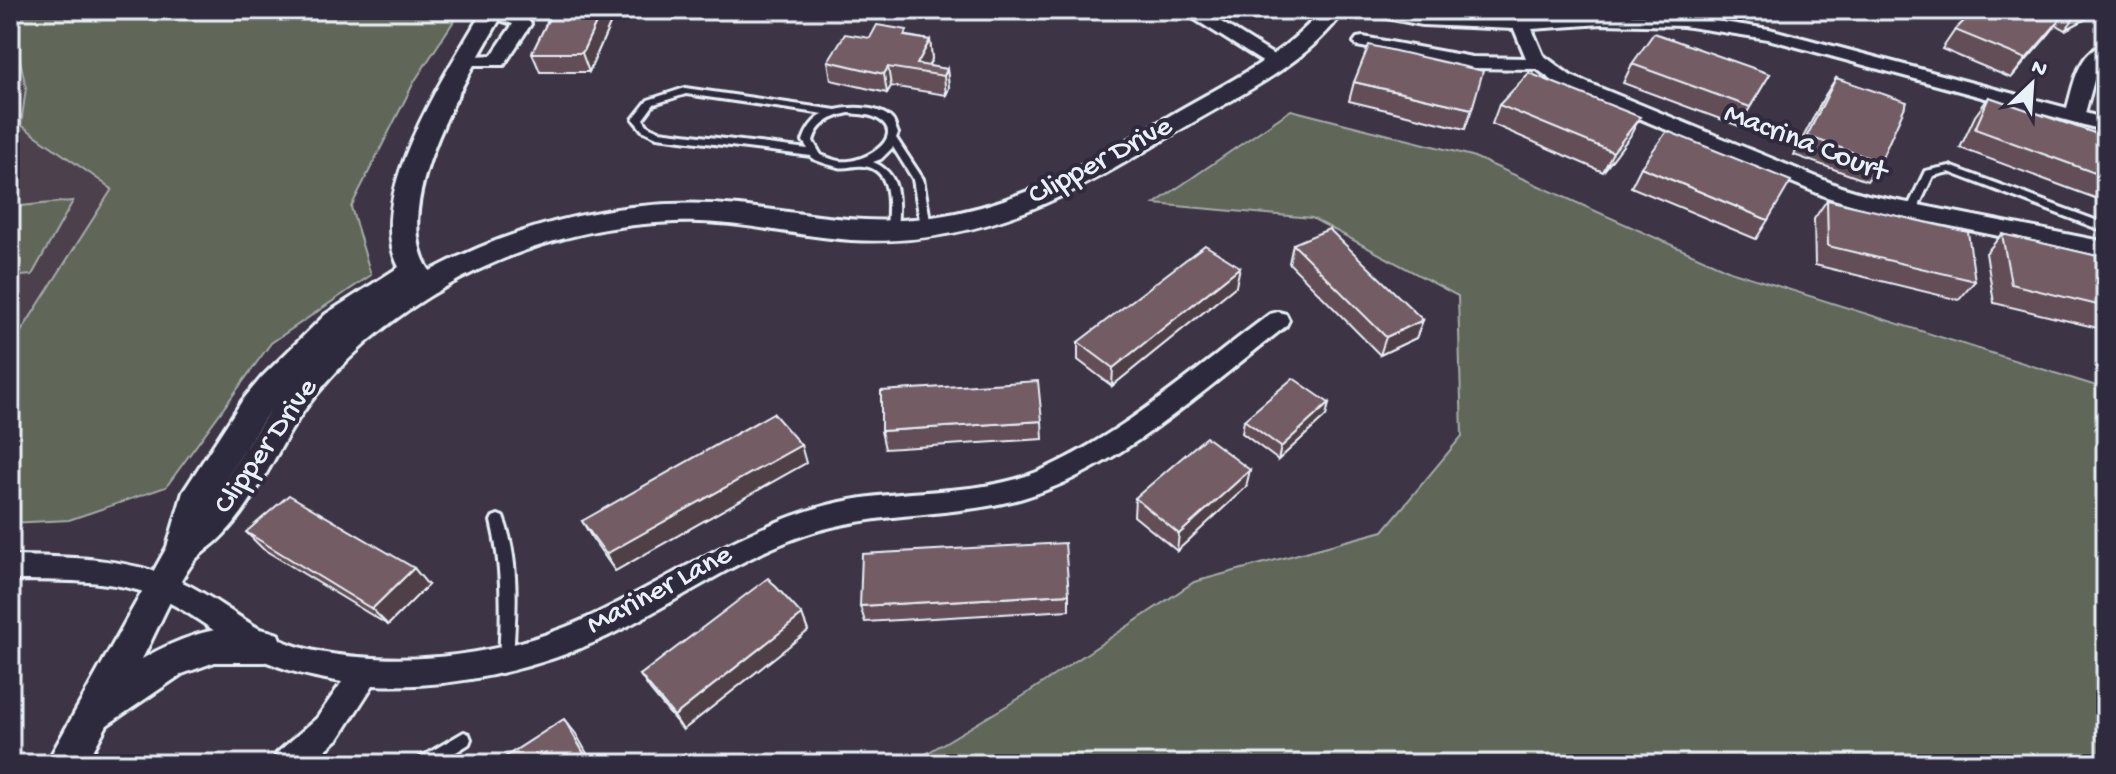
<svg xmlns="http://www.w3.org/2000/svg" width="2116" height="774" viewBox="0 0 2116 774" font-family="'Gochi Hand',sans-serif">
  <rect width="100%" height="100%" fill="#3d3445"/>
  <filter id="ink" filterUnits="userSpaceOnUse"><feTurbulence type="fractalNoise" baseFrequency=".0125" numOctaves="2"/><feDisplacementMap in="SourceGraphic" scale="16" xChannelSelector="R" yChannelSelector="G"/><feConvolveMatrix kernelMatrix="1 2 1 2 8 2 1 2 1" color-interpolation-filters="sRGB"/></filter>
  <g filter="url(#ink)">
    <path fill="#4d404e" d="M10 44 17 46 26 88 21 125 113 189 10 349Z"/>
    <path fill="#606659" stroke="#a4aca8" stroke-width="2" d="M10 10H461L414 82 351 207 371 275 271 343 166 487 69 520 10 523V349L112 189 21 125 26 88 17 46 10 44Z
      M1291 110 1472 156 1730 271 2106 389V764H909L1023 696 1194 582 1383 531 1462 436 1458 296 1312 218 1154 204Z
      M73 201 32 275 10 277V225L21 206Z"/>
    <g fill="none" stroke-linecap="round" stroke-linejoin="round">
      <g stroke="#e8f1f8" stroke-width="6">
        <path id="service" d="M685 88 836 110C853 106 882 106 893 121 894 122 897 132 898 133L896 138 923 179 931 226 926 230 921 226 913 179 893 147 881 159 873 162C902 174 899 202 897 229L892 233 887 229C888 208 894 169 863 166 854 165 846 169 838 167 829 165 821 162 813 159L811 156 657 137 642 130 633 119 648 100ZM686 94 824 114C813 120 807 129 803 141L808 149 659 131 648 126 643 119 654 104ZM849 113C857 114 867 114 874 117 911 133 866 165 839 161 833 160 827 157 821 155L813 141C818 123 832 117 849 113Z
          M1950 166 2106 224V232L1949 172 1933 176 1915 214H1907L1906 211 1925 171Z
          M498 515 503 517C520 560 516 612 513 657L511 662 506 664 501 662 499 657C502 611 502 566 491 521L493 517Z
          M464 732 469 734 471 739 469 744 437 764H415L418 759Z"/>
      </g>
      <g stroke="#e8f1f8" stroke-width="6">
        <path id="minor" d="M485 10C501 10 521 9 531 24L504 65H458L456 61 458 57 492 55 513 24 486 16Z
          M1180 10H1202L1285 62 1283 66H1269Z
          M1364 10 1521 19 1602 14 1683 16 1769 29 2067 108C2074 84 2078 51 2106 44V59L2098 66 2085 113 2106 119V131L1768 39 1683 26 1602 24 1532 29 1543 55 1571 76 1841 187 1868 195 2106 242V258L1867 209 1827 197 1557 84 1537 69 1472 68 1357 46 1354 42 1357 38 1363 37 1472 57 1526 58 1514 29 1422 25 1367 14Z
          M1278 312 1286 314 1289 320 1286 326C1208 386 1119 470 1023 498 947 520 866 509 791 540 727 565 670 606 608 636 537 670 452 689 373 685L339 738 310 764H273L277 753 317 718 342 682C308 677 273 668 244 650 214 632 187 609 155 596 110 578 57 581 10 580V556C68 557 125 557 178 580 214 596 243 623 279 639 303 651 332 655 359 657 434 664 518 650 587 618 668 581 740 528 828 505 898 486 977 499 1044 469 1127 431 1197 368 1270 314Z"/>
      </g>
      <g stroke="#e8f1f8" stroke-width="6">
        <path id="tertiary" d="M483 10H505C471 71 385 206 430 271 523 221 634 195 739 206 808 213 861 227 932 217 1022 205 1092 161 1169 116 1223 84 1281 59 1322 10H1345C1304 67 1238 95 1180 130 1072 195 982 247 851 240 792 236 735 219 675 222 539 226 401 290 315 396 288 429 272 467 249 502 239 517 229 530 216 542 209 548 200 554 194 561 174 588 158 629 142 659 182 636 232 617 278 634L283 646 278 658 265 662H215L182 674 107 725 86 764H46L167 547 183 492 242 401 262 377 326 314 399 267C362 197 448 71 483 10ZM270 410 211 502 264 419Z"/>
      </g>
      <use href="#service" fill="#2f2a3d" fill-rule="evenodd"/>
      <use href="#minor" fill="#2f2a3d" fill-rule="evenodd"/>
      <use href="#tertiary" fill="#2f2a3d" fill-rule="evenodd"/>
    </g>
    <path fill="#634e56" stroke="#e8f1f8" stroke-width="2" d="M553 10H612L614 15 589 72H540L532 53Z
      M1754 10H1788L1787 12Z
      M1975 10H2103L2065 30 2056 25 2011 78 1942 49 1955 30Z
      M908 36 930 40 932 59 928 66 947 69 949 88 946 95 891 86 887 93 831 80 828 61 870 38Z
      M1632 64 1770 74 1739 126 1623 83Z
      M1836 78 1880 162 1867 181 1794 155 1824 97Z
      M1354 82 1472 109 1465 129 1349 101Z
      M1989 97 2106 137V187L2095 198 1960 148 1975 116Z
      M1499 105 1630 136 1603 172 1492 124Z
      M1641 167 1768 220 1756 239 1631 187Z
      M1827 200 1975 281 1959 300 1815 265 1814 219Z
      M2002 234 2106 258V330L1994 303 1986 253Z
      M1293 244 1423 320 1416 338 1380 355 1289 263Z
      M1236 286 1112 386 1078 360V342Z
      M1329 403 1326 416 1278 460 1242 433 1244 420Z
      M1042 421 1043 439 885 449 881 431Z
      M806 463 615 571 592 538 582 521Z
      M1246 487 1177 551 1134 516 1135 498Z
      M246 532 428 585 388 625 263 549Z
      M1069 594V610L865 622 860 606Z
      M802 615 808 631 683 730 650 690 640 675Z"/>
    <path fill="#504046" stroke="#e8f1f8" stroke-width="2" d="M602 10H612L614 15 589 72 582 53Z
      M2082 10H2103L2065 30 2080 11Z
      M2064 15 2049 34 2011 78 2026 59Z
      M930 40 932 59 925 73 917 64Z
      M888 67 891 86 887 93 884 74Z
      M947 69 949 88 946 95 944 76Z
      M1640 117 1630 136 1603 172 1613 152Z
      M1240 267 1236 286 1112 386 1113 368Z
      M1423 320 1416 338 1380 355 1386 337Z
      M1329 403 1326 416 1278 460 1281 447Z
      M801 445 806 463 615 571 606 554Z
      M1250 470 1246 487 1177 551 1179 534Z
      M414 568 428 585 388 625 372 609Z
      M802 615 808 631 683 730 674 716Z
      M564 719 576 734 593 764H590Z"/>
    <path fill="#735b64" stroke="#e8f1f8" stroke-width="2" d="M553 10H602L582 53H532Z
      M1975 10H2050L2064 15 2026 59 1955 30Z
      M877 25 907 30 904 36 930 40 917 64 947 69 944 76 888 67 884 74 828 61 845 34 870 38Z
      M1654 33 1770 74 1750 107 1632 64Z
      M1369 45 1483 71 1472 109 1354 82Z
      M1529 73 1640 117 1613 152 1499 105Z
      M1836 78 1907 102 1880 162 1807 136Z
      M1989 97 2106 137V177L1975 129Z
      M1667 131 1791 181 1768 220 1641 167Z
      M1827 200 1968 232 1975 281 1828 246Z
      M1329 229 1423 320 1386 337 1293 244Z
      M2002 234 2106 258V307L2011 284Z
      M1205 245 1240 267 1113 368 1078 342Z
      M1293 378 1329 403 1281 447 1244 420Z
      M1038 381 1042 421 881 431V391Z
      M773 413 801 445 606 554 582 521Z
      M1206 437 1250 470 1179 534 1135 498Z
      M289 495 414 568 372 609 246 532Z
      M1065 543 1069 594 860 606 862 554Z
      M768 578 802 615 674 716 640 675Z
      M564 719 590 764H494Z"/>
  </g>
  <g text-anchor="middle" dominant-baseline="central" stroke-width="8" stroke-linejoin="round" paint-order="stroke">
    <g font-size="30" fill="#e8f1f8" stroke="#2f2a3d">
      <text transform="translate(1805 144) rotate(21)">Macrina Court</text>
      <text transform="translate(1101 162) rotate(-28)">Clipper Drive</text>
      <text transform="translate(267 447) rotate(-55)">Clipper Drive</text>
      <text transform="translate(660 591) rotate(-28)">Mariner Lane</text>
    </g>
  </g>
  <rect width="2116" height="774" fill="none" stroke="#2f2a3d" stroke-width="40"/>
  <rect x="20" y="20" width="2076" height="734" fill="none" stroke="#e8f1f8" stroke-width="3" filter="url(#ink)"/>
  <g transform="translate(2032 84) rotate(25)" stroke="#2f2a3d" stroke-width="6" paint-order="stroke">
  <path d="M0-6L14 30L0 20L-14 30Z" fill="#e8f1f8"/>
  <text y="-12" font-size="22" font-weight="bold" text-anchor="middle" fill="#e8f1f8">N</text>
  </g>
</svg>
